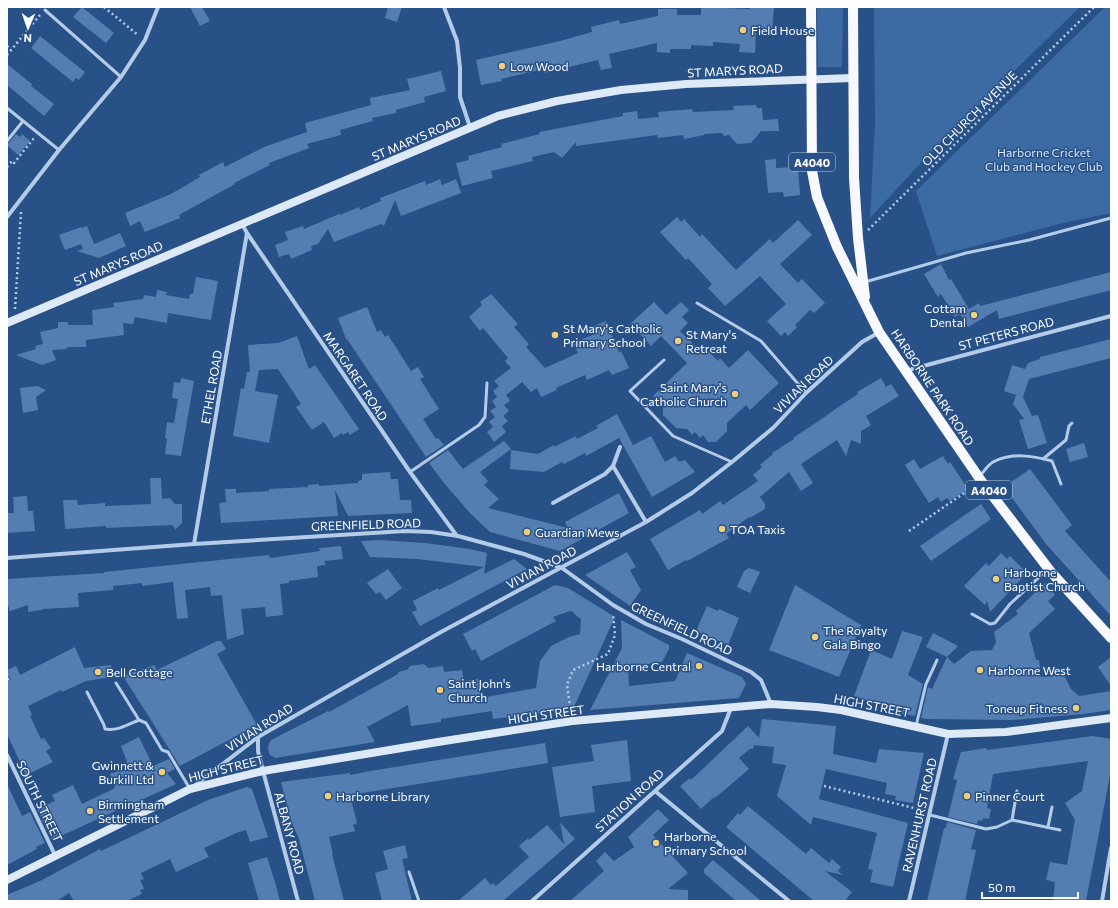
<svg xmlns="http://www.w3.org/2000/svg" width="1118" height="908" viewBox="0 0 1118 908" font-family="Commissioner,sans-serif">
  <rect width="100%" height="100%" fill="#285188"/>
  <path fill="#3c6ba4" d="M817 7H843L842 67H818Z
    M874 7H1080L929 154 870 218 875 125Z
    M1105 7H1111V213L1059 224 937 256 916 191Z"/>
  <path fill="#547db1" d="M82 7 114 33 106 43 73 17Z
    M190 7H202L210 21 200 26Z
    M388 7H402L397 22 385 18Z
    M701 7 750 9V7H774L772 31 756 30 755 53 739 52 740 44 713 42V46L691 45V49H670V53L657 52V43L609 54 612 68 601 70 598 60 544 73V69L501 79 502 81 481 85 476 60 560 41 592 32 591 27 619 20 620 24 658 16V9H677V15H701Z
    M40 36 85 72 79 80 76 78 73 82 31 48Z
    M7 64 32 84 31 86 54 104 44 116 7 85Z
    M441 71 446 91 424 97 425 102 396 110V113L372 118 373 121 340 130 341 135 307 144 309 148 269 163 270 165 234 183 235 184 179 215 180 218 145 232 140 221 130 226 125 213 171 194 200 177 199 175 223 162 225 167 264 147 307 132 305 123 371 105 370 98 410 90 407 79Z
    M756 105 757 108H762L763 120 778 119 779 131H761L751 143 737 144 729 135 724 136 722 133 704 134V135L684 139 683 135 658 138 657 135 576 146V142L562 158 554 152 532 157 533 161 491 171 493 178 462 186 456 163 469 160 468 156 502 147 501 144 540 134 539 132 623 116V113L637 111 638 119 659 117 658 112 692 109 693 112 734 110 733 106Z
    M16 134 20 137 22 134 30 141 18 155 7 145Z
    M776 159V168L798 167 800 195 784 197 783 192 768 193 765 160Z
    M440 179 442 185 456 179 461 193 401 216 395 200 384 226 381 224 334 242 328 229 318 244 311 246 312 250 291 259 289 254 279 257 275 245 288 240 285 232 303 226 304 229 339 214 340 215 359 207 360 210 381 201 380 198 425 181 426 185Z
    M677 217 681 222 684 219 700 237 702 234 736 270 770 239 773 243 798 220 812 235 780 264 798 283 802 279 825 303 814 313 810 310 795 325 797 327 788 336 785 332 781 336 767 321 786 304 760 276 725 306 708 288 712 284 688 258 686 260 660 232Z
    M87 226 94 244 120 233 126 246 99 258 77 251 83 249 81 244 65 250 59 235 81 227 82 228Z
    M941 264 949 280 951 279 969 309 979 303 980 306 1111 272V290L999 319 997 310 968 327 960 314 955 317 941 294 938 297 924 274Z
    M196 277 218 281 211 320 168 313 167 323 135 317 133 324 123 323 124 335 86 340V347H68L66 349 52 350 56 360 42 365 16 355 36 349 35 346 43 344 40 332 58 328V322H68V325H93L92 310 114 307 113 303 143 299 144 295 156 297 157 290 167 292 166 295 189 299 190 294H193Z
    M491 294 518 324 514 327 529 344 526 347 545 368 578 353 573 343 595 334 592 327 606 321 619 352 621 351 629 368 612 375 609 370 587 380 585 375 556 388 557 390 541 397 537 388 531 392 522 382 506 395 510 401 504 405 509 411 503 416 508 421 502 426 506 432 494 442 487 432 493 427 489 422 495 417 490 411 496 407 492 401 497 397 493 391 499 386 494 381 511 368 505 361 508 358 483 328 480 331 469 317 482 305 480 302Z
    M654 302 666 315 681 302 689 310 682 317 688 323 680 331 700 351 704 347 718 361 720 358 729 368 748 350 779 383 750 410 746 405 727 423V431L716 442H708L703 435 700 438 695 432 692 435 687 429 676 428 663 415V406L653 396 687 363 661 336 651 346 630 324Z
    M367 307 377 332 381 330 385 337 388 335 411 371 418 367 424 377 420 379 439 409 423 419 436 439 438 438 444 445 426 457 347 339H346L338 318Z
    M297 336 309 369 315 365 359 429 350 435 348 432 343 435 342 433 334 438 324 422 312 430 296 407 301 404 278 369 259 370 255 391 278 395 269 443 233 436 241 388 244 389 247 372H250L248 345 278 343Z
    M1111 339V358L1029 379 1023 397 1032 416 1038 415 1047 443 1028 449 1019 420 1024 419 1013 404 1016 395 1004 391 1012 365 1025 369 1028 363 1040 359V357Z
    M181 378 194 381 181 456 165 454 167 439 165 438 167 422 174 423 178 399 172 398 174 382 180 383Z
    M881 378 886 387 891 384 899 396 866 416 871 425 861 431V444L851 440 846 456 837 440 801 464 813 483 801 491 789 472 760 497 765 504V509L750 518 749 517 726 534 729 538 687 561 686 560 668 570 650 539 700 510 702 514 720 501 723 505 758 481 753 475 762 467 760 465 773 454 772 453 794 439 793 438 823 418 834 410 858 394 857 392Z
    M37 386 46 390 36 397 38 410 23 413 20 388Z
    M617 414 633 445 651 436 665 462 675 456 679 462 685 460 695 472 652 497 619 438 586 456 585 453 564 464 562 462 544 472 510 469 511 450 538 454 554 445V447L576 436 577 439 598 428 596 426Z
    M504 441 511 449 480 472 488 481 484 485 499 499 488 508 568 528 565 522 619 493 629 513 560 551 490 532 469 512 444 483 429 463 448 450 463 469Z
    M1084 443 1088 457 1070 462 1066 449Z
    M943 456 948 464 950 462 968 489 950 501 947 498 941 502 938 497 929 503 905 465 914 459 920 469Z
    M1030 469 1072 525 1065 531 1111 582V616L1046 544 1004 487Z
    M390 472 391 479H398L400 500H411L412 513 348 516 335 490 338 516 221 523 219 503 226 502 225 489H236V493L269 491V489L308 487V485L319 484V486L358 483V481L362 480V474Z
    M150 478H161L162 499 170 498 175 504H182V523L175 530 173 525 106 528V526L65 529 63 500H77L78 505 105 503V506L151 504Z
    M27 496 28 511H33L35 531 7 533V513H14L13 497Z
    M981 504 991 519 931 561 920 546Z
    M380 540 425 543 470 549 487 553 484 574 514 559 527 569 420 626 412 612 417 610 413 601 438 588 439 590 484 567 417 559 370 557 361 541Z
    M341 546 343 559 324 561 326 565 317 566 318 577 289 581V583L280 584 283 615 266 617 265 607 241 609 244 634 227 640 222 595 211 596 210 587 185 590 188 618 177 619 173 582 142 586V583L113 586V590L78 593 79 607 42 609V610L28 612V605L10 611 7 603V579L104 573V572L269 555 270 558 320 551 319 548Z
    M627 552 636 567 630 570 641 590 630 606 585 575Z
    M1001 553 1007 559 1010 556 1027 573 990 612 987 601 985 605 964 586 986 563 989 566Z
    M749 568 760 572 750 593 737 587 744 571Z
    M388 569 402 588 386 600 380 592 376 594 367 583Z
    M1045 583 1055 595 1048 601 1055 609 1029 633 1036 660H1039L1041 677 1064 675 1071 689 1079 696 1111 691V710L1083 714 1012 720 927 719 921 718 928 687 932 689 947 657 954 664 971 651 992 650 996 642 994 632 1018 614 1016 611Z
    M555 585 568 588 615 617 573 709 493 719 492 711 441 719V722L411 726 408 705 367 727 375 742 275 758 269 754 268 746 271 740 328 711 329 712 398 674V672L407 670 410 666 424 664 428 668 443 666 444 672 462 670 464 681 478 679 481 698 536 688 540 661 551 646 569 637 580 634 581 619 573 613 574 612 570 611 553 617 556 621 481 661 475 649 472 651 463 634Z
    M795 585 861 625 839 677 769 650Z
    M707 606 718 611 719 609 739 618 728 645 696 631Z
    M621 620 669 645V649L662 662 628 667 629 686 675 681 687 653 742 677 746 684 739 698 590 710 622 648Z
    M902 631 923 637 908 675 923 684 915 716 899 713 900 711 854 696 871 650 892 659Z
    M933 633 958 646 947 657 926 647Z
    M217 641H221L226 649 217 654 257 725 180 766 123 676 154 665 157 670Z
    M75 647 84 668 111 665 112 677 86 681 62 692 61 690 28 706 32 715 30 716 41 739 44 738 51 748 46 751 53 762 26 775 7 734V683L11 679 10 677 7 676V670L16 666 20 675Z
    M1111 657V686L1098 667Z
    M762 719 836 726 833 754 876 763 879 749 924 753 913 803 895 800 896 796 885 794 887 783 826 769 819 799 908 823 893 887 870 882 873 870 868 869 877 833 813 817 811 825 777 796 786 765 772 763 774 747 754 745 753 749H750L739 758 749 769 715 798 714 797 701 809 680 786 690 778 691 780 748 726 759 738Z
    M1093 736 1111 739V770L1086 901H1053L1055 882 1046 880 1050 862 1067 865 1075 820 1065 803 1082 791 1088 761 993 774 987 808 991 809 989 819 983 818 982 821 978 820 977 824 948 817 957 780 953 779 961 752 986 748 987 750Z
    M139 737 153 766 169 759 175 769 167 773 176 784 124 808V807L52 840 37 809 55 801 52 795 73 785 82 804 115 788 110 774 129 767 121 746Z
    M627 740 631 781 592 786 595 812 560 817 552 767 594 761 591 745Z
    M545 743 548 763 350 795 357 823 353 825 355 831 329 837 333 854H332L344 901H315L299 839 291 821 281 782 350 773V775L370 771Z
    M7 784 22 816 30 812 45 843 36 847 37 849 7 865Z
    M247 787 252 789 268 837 250 842 246 830 236 833 204 848 209 857 176 872 170 859 141 873 144 879 140 880 144 889 140 890 142 894 127 901H74L69 893 57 901H7V895L42 880 100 849 101 851 208 800Z
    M748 806 806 854 811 848 829 863 832 859 841 867 838 871 843 875 825 871 852 892 845 901H814L726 827 738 813 740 815Z
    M658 809 669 820 653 835 688 873 668 889 688 890V901H570L604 871 596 861 605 852 614 861 634 847 628 837Z
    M560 822 575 839 503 901H458L485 878 491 885 493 883 496 886 504 879 529 857 519 846 528 838 529 840 547 825 564 844Z
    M947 822 976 830 971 849 976 850 965 901H927L944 828H946Z
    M405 845 408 858 402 859 412 901H382L375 873 388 869 383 851Z
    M267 857 275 882 280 901H259L248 863Z
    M713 860 761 901H736L704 873V869Z"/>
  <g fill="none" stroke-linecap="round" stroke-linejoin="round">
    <path stroke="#b4cce8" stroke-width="2.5" stroke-dasharray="2 3" stroke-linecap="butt" d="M104 7 138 35
      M7 46 11 50
      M7 55 40 15
      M7 167 12 161 14 163 34 138
      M868 230 1094 7
      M15 309 21 212
      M909 531 973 487
      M571 713 567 685 573 670 608 654 615 635 613 614
      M824 786 922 810"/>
    <path stroke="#b4cce8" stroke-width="3" d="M45 10 121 77
      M7 108 59 150
      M7 141 23 121
      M865 282 966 253 1029 240 1111 218
      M697 303 761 341 806 393
      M664 360 630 391 673 436 732 462
      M1043 459 1066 440 1069 426 1072 423
      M410 472 479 425 485 417 487 383
      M980 476C984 471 988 465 993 462 1012 452 1033 456 1052 461L1061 484
      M972 614 990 624 995 623 1010 604 1047 570
      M7 680 8 679
      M116 683 139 720
      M87 692 104 725 105 729C118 731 127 725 139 720L146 723 162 750 168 752 190 789
      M916 726 926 684 937 660
      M930 815 986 829 997 827 1012 820 1017 791
      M1012 820 1060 830
      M1048 827 1052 807
      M409 872 419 901"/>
    <path stroke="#b4cce8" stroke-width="4" d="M444 7 457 41 460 68V97L470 127
      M7 217 59 150 121 77 145 40 158 7
      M242 224 247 233 410 472 457 536
      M907 371 912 369 1111 316
      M620 447 613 466 646 522
      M553 503 605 474 613 466
      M194 544 247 233
      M7 558 194 544 405 531 431 532 458 536 524 554 562 568 613 605 646 624 682 639 751 672 761 680 771 704
      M258 737V751L263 771 298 901
      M7 755 55 855
      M194 786 258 737 441 632 646 522 692 493 732 462 773 428 806 393 862 342 878 333
      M655 791 789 901
      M532 901 722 731 731 708
      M909 901 948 734
      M1102 901 1111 848"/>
    <path stroke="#dee9f7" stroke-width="8" d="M7 323 498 116 557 101 621 90 686 84 852 78
      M7 880 190 789 263 771 438 742 572 721 771 704 817 707 841 710 948 734 1006 732 1111 718"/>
    <path stroke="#f7f9fe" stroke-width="10" d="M811 7 812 171 817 197 837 247 879 332 982 482 1051 572 1111 638
      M853 7 854 178 858 238 865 297"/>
  </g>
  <g fill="#f0cf7a" stroke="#285188" stroke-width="1.5">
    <circle cx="743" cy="30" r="4"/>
    <circle cx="502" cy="66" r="4"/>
    <circle cx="974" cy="315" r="4"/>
    <circle cx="555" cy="335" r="4"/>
    <circle cx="678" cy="341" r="4"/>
    <circle cx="735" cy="394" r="4"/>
    <circle cx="722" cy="529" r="4"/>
    <circle cx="527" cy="532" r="4"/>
    <circle cx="996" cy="579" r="4"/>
    <circle cx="815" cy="637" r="4"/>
    <circle cx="699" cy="666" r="4"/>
    <circle cx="980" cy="670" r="4"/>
    <circle cx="98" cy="672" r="4"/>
    <circle cx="440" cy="690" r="4"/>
    <circle cx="1076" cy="708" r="4"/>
    <circle cx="162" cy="772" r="4"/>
    <circle cx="328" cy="796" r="4"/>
    <circle cx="967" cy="796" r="4"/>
    <circle cx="90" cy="811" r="4"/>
    <circle cx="656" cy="843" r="4"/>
  </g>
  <g text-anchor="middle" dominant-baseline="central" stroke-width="3" stroke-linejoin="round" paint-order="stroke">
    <g fill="#285188" stroke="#becbdb" stroke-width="1">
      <rect x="789" y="153" width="46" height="18" rx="3"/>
      <rect x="966" y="481" width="46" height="18" rx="3"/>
    </g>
    <g font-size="11" font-weight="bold" fill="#fff">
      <text x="812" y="162">A4040</text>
      <text x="989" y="490">A4040</text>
    </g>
    <g font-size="12" fill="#fff" stroke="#285188" text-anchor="start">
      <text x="751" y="30">Field House</text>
      <text x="510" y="66">Low Wood</text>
      <text x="966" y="308" text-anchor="end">Cottam<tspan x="966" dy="14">Dental</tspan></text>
      <text x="563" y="328">St Mary's Catholic<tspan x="563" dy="14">Primary School</tspan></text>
      <text x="686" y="334">St Mary's<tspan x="686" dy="14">Retreat</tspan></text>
      <text x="727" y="387" text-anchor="end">Saint Mary's<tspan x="727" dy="14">Catholic Church</tspan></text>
      <text x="730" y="529">TOA Taxis</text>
      <text x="535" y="532">Guardian Mews</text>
      <text x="1004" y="572">Harborne<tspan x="1004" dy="14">Baptist Church</tspan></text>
      <text x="823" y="630">The Royalty<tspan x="823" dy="14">Gala Bingo</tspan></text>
      <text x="691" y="666" text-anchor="end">Harborne Central</text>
      <text x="988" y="670">Harborne West</text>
      <text x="106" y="672">Bell Cottage</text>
      <text x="448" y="683">Saint John's<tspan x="448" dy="14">Church</tspan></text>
      <text x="1068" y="708" text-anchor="end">Toneup Fitness</text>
      <text x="154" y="765" text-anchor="end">Gwinnett &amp;<tspan x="154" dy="14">Burkill Ltd</tspan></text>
      <text x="336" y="796">Harborne Library</text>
      <text x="975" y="796">Pinner Court</text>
      <text x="98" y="804">Birmingham<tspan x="98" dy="14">Settlement</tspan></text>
      <text x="664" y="836">Harborne<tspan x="664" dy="14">Primary School</tspan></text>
    </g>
    <g font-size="12" fill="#fff" stroke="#285188">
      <text transform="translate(735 70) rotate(-3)">ST MARYS ROAD</text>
      <text transform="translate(969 118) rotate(-45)">OLD CHURCH AVENUE</text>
      <text transform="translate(416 138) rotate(-23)">ST MARYS ROAD</text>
      <text transform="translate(118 263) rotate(-23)">ST MARYS ROAD</text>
      <text transform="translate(1006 333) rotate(-15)">ST PETERS ROAD</text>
      <text transform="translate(356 376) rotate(56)">MARGARET ROAD</text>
      <text transform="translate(803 384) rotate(-44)">VIVIAN ROAD</text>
      <text transform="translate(211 387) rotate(-80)">ETHEL ROAD</text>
      <text transform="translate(933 387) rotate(56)">HARBORNE PARK ROAD</text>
      <text transform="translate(366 524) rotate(-2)">GREENFIELD ROAD</text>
      <text transform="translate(541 567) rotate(-28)">VIVIAN ROAD</text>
      <text transform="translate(682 628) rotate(25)">GREENFIELD ROAD</text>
      <text transform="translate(872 705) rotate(11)">HIGH STREET</text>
      <text transform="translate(546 714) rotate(-8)">HIGH STREET</text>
      <text transform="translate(259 727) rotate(-33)">VIVIAN ROAD</text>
      <text transform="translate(226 768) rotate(-14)">HIGH STREET</text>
      <text transform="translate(629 800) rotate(-42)">STATION ROAD</text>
      <text transform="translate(40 801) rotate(64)">SOUTH STREET</text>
      <text transform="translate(919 815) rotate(-77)">RAVENHURST ROAD</text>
      <text transform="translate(290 833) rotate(75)">ALBANY ROAD</text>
    </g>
    <g font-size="12" fill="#d8e6f7" stroke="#285188">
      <text x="1044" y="152">Harborne Cricket<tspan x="1044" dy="14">Club and Hockey Club</tspan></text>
    </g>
  </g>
  <rect width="1118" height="908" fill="none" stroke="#ffffff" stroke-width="16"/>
  <g transform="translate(28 28) rotate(182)" stroke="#285188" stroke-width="3" paint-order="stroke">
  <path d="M0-3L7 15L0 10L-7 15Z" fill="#ffffff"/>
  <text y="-6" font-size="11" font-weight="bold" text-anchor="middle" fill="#ffffff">N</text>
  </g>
  <path d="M982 892v6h96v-6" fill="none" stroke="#ffffff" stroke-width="2"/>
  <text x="988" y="892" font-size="12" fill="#ffffff" stroke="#285188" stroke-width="3" paint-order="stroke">50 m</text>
</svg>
